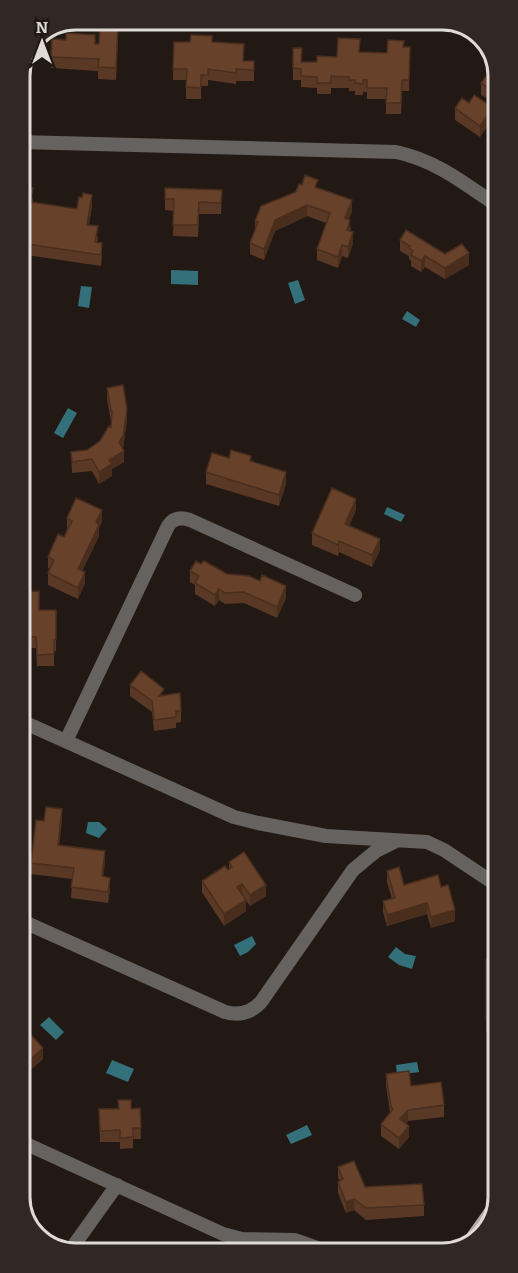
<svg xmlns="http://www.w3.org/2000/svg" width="518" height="1273" viewBox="0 0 518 1273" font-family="Bitter,serif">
  <rect width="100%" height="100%" fill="#221915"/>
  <path fill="#347079" d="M171 270 198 271V285L171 284Z
    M298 280 305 300 295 304 288 283Z
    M81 286 92 287 89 308 78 306Z
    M407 311 420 320 416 327 402 319Z
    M68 408 77 413 63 438 54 433Z
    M387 507 405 515 401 522 384 514Z
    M88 822H99L107 829 99 838 86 833Z
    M252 936 256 944 248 952 240 956 234 945Z
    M396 947 405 954 416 956 412 969 399 965 388 957Z
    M49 1017 64 1032 56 1040 40 1025Z
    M112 1060 134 1069 128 1082 106 1073Z
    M417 1062 419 1072 397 1075 396 1065Z
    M307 1125 312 1135 291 1144 286 1135Z"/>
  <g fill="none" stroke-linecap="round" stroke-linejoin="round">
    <path stroke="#65625f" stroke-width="14" d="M20 142 396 152C435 160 464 183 496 205
      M21 721 234 817 258 823 326 836 427 842 444 850 498 886
      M66 741 168 526C173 518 181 517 190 520L355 595
      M22 921 225 1012C239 1016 251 1013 261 1002L353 870 376 851 394 842
      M22 1142 223 1234 242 1239 295 1240 329 1252
      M69 1252 117 1185"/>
    <path stroke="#b0aba3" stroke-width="15" d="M468 1245 495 1207"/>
  </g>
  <path fill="#593825" d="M118 37 116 80 98 79V71L51 68V57L95 44H99Z
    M174 42H212L243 61H254V81H236V84L208 80V86H201V99H186V80H173Z
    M403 47H410L409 91H402L401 114H386V99H367V92H363V95H355V91H349V88H331V94H317V88L301 87V80H293V48L301 62H317L360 52 387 53Z
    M496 81V124L491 121 480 137 455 120V108L469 103H486L488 99 481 95V83Z
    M20 181 29 188 33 200V202L77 209 92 206 89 225 98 237 97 243 102 255 101 266 20 254Z
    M165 188 222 190 221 214H199L198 237 173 236 174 211 165 210Z
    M318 188 352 211 349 219 353 243 348 258 342 256 338 268 317 260V249L326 223 307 216 275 231 264 260 250 254V243L255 229V221Z
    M400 240 469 265 445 279 425 267 421 272 411 266V261L409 259V256L400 251Z
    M107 388 127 420 123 448 124 462 112 469V476L99 484 92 471 72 473 71 452 87 450 100 441 111 427 112 422H111L107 399Z
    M229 458 251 462 286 484 279 506 206 484V472Z
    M356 510 349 526 380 550 372 567 339 552 338 556 312 545V533Z
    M67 518 102 521 99 528V536L82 571 85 583 78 599 48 585V573L50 569 48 568V557L64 537 67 530Z
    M201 564 286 598 277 618 244 603 225 604 219 600 215 606 195 594V585L190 582V571Z
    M21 592 39 610H56V651H54V666H37L36 648H29V653H22V651H21Z
    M130 685 164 695 181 711V722L176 723V728L154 731 152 712 130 696Z
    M62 820 59 845 105 862 103 877 110 889 108 903 71 898 72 879 31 874V863L44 821Z
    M229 862 266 896 250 906 242 895 246 911 224 926 202 892V881L229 869Z
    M387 871 404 885 441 887 455 921 431 928 427 914 387 926 383 912V901L392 899 387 882Z
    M486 960H498V1032H486Z
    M386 1074 411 1086 444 1105V1117L408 1121 406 1124 409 1137 399 1149 381 1136V1124L390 1113 386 1085Z
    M140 1108 141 1139H133V1148L120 1149V1142H100L99 1109Z
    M338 1167 365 1187 424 1205V1216L366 1220 354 1210 346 1213 338 1193V1182L340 1181 338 1178Z"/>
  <path fill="#492e1e" d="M491 110V121L480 137V126Z
    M92 195V206L87 236V225Z
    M352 200V211L345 229V218Z
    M307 205V216L275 231 264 260V249L275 220Z
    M350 220V231L347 230Z
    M353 232V243L348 258V247Z
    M102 243V255L101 266V255Z
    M342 245V256L338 268V257Z
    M469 253V265L445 279V268Z
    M425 256V267L421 272V261Z
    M127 409V420L123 448 119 453V442Z
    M124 451V462L112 469V476L99 484V472L109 460Z
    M286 472V484L279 506V495Z
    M356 499V510L345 535V524Z
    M102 510V521L99 528V536L78 580V569L96 522Z
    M380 539V550L372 567V555Z
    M339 541V552L338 556V545Z
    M85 572V583L78 599V588Z
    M286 586V598L277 618V607Z
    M219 589V600L215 606V595Z
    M62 809V820L58 856V845Z
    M105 851V862L102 888V876Z
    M110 878V889L108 903V892Z
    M242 884V895L237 887Z
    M266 885V896L250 906V895Z
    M246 900V911L224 926V914Z
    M427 903V914L387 926V915Z
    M455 910V921L431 928V917Z
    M43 1048V1059L22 1078V1067Z
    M408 1110V1121L400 1131V1119Z
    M409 1126V1137L399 1149V1138Z
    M354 1199V1210L346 1213V1202Z"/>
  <path fill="#68412b" stroke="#492e1e" stroke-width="1.5" d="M100 25H118L116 68 98 67 99 59 51 57 52 39 66 40V33L95 35V44H99Z
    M191 35 212 36V42L244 44 243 61H254V70L236 69V73L208 69V75H201V88L186 87 187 69H173L174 42H190Z
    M338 38 360 39 359 52 387 53 388 40 404 41 403 47H410L409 80H402L401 103H386L387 88H367V80H363V84L355 83V80H349V77L331 76V83H317V77L301 76V69L293 68V48H302L301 62H317V56L337 57Z
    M487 75 496 81V113L491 110 480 126 455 108 462 98 469 103 474 95 486 103 494 92 481 83Z
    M305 175 318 180 315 187 352 200 345 218 350 220 347 230 353 232 348 247 342 245 338 257 317 249 330 213 307 205 275 220 264 249 250 243 258 222 255 221 261 206 296 192 299 184 302 185Z
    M20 181 29 183 28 188H33L31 202 77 209 79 197 82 198 83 193 92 195 87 225 98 226 95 242 102 243 101 255 20 243Z
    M165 188 222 190 221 203 199 202 198 225H173L174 199H165Z
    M406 230 445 254 462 244 469 253 445 268 425 256 421 261 411 255 413 251 409 248 410 246 400 240Z
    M123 385 127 409 123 436 119 442 124 451 109 460 112 464 99 472 92 459 72 462 71 452 87 450 100 441 109 426 111 427 112 411H111L107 388Z
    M231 450 251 456 250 461 286 472 279 495 206 472 212 453 229 458Z
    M332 488 356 499 345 524 380 539 372 555 339 541 338 545 312 533Z
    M76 498 102 510 96 522 99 525 78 569 85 572 78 588 48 573 54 560 48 557 58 534 64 537 72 521 67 518Z
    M196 561 201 564 204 561 227 574 249 576 260 581 262 575 286 586 277 607 244 592 225 593 219 589 215 595 195 583 199 576 190 571Z
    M39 591V610H56V639L54 640V654L37 655 36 637H29V642H22V639H21V592Z
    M141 671 164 689 159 696 180 693 181 711H176V717L154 720 152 701 130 685Z
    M46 807 62 809 58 845 105 851 102 876 110 878 108 892 71 887 74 868 31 863 36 820 44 821Z
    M244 852 266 885 250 895 242 884 237 887 246 900 224 914 202 881 225 866 228 870 232 867 229 862Z
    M399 867 404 885 438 875 441 887 448 885 455 910 431 917 427 903 387 915 383 901 395 898 387 871Z
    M486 960H498V1021H486Z
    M22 1025 43 1048 22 1067Z
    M409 1071 411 1086 441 1082 444 1105 408 1110 400 1119 409 1126 399 1138 381 1124 393 1109 391 1107 386 1074Z
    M118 1100H131V1109L140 1108 141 1128H133V1137L120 1138V1130L100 1131 99 1109H119Z
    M354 1161 365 1187 422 1184 424 1205 366 1208 354 1199 346 1202 338 1182 343 1179 338 1167Z"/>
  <path d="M0 0H518V1273H0ZM76 30H442A46 46 0 0 1 488 76V1197A46 46 0 0 1 442 1243H76A46 46 0 0 1 30 1197V76A46 46 0 0 1 76 30Z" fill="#312825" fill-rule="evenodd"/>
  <path fill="none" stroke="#e0dad7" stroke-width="3" d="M76 30H442A46 46 0 0 1 488 76V1197A46 46 0 0 1 442 1243H76A46 46 0 0 1 30 1197V76A46 46 0 0 1 76 30Z"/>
  <g transform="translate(42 42)" stroke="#221915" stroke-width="4.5" paint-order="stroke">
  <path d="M0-4.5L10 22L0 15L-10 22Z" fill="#e0dad7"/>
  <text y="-9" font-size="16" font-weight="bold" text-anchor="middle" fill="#e0dad7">N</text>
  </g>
</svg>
